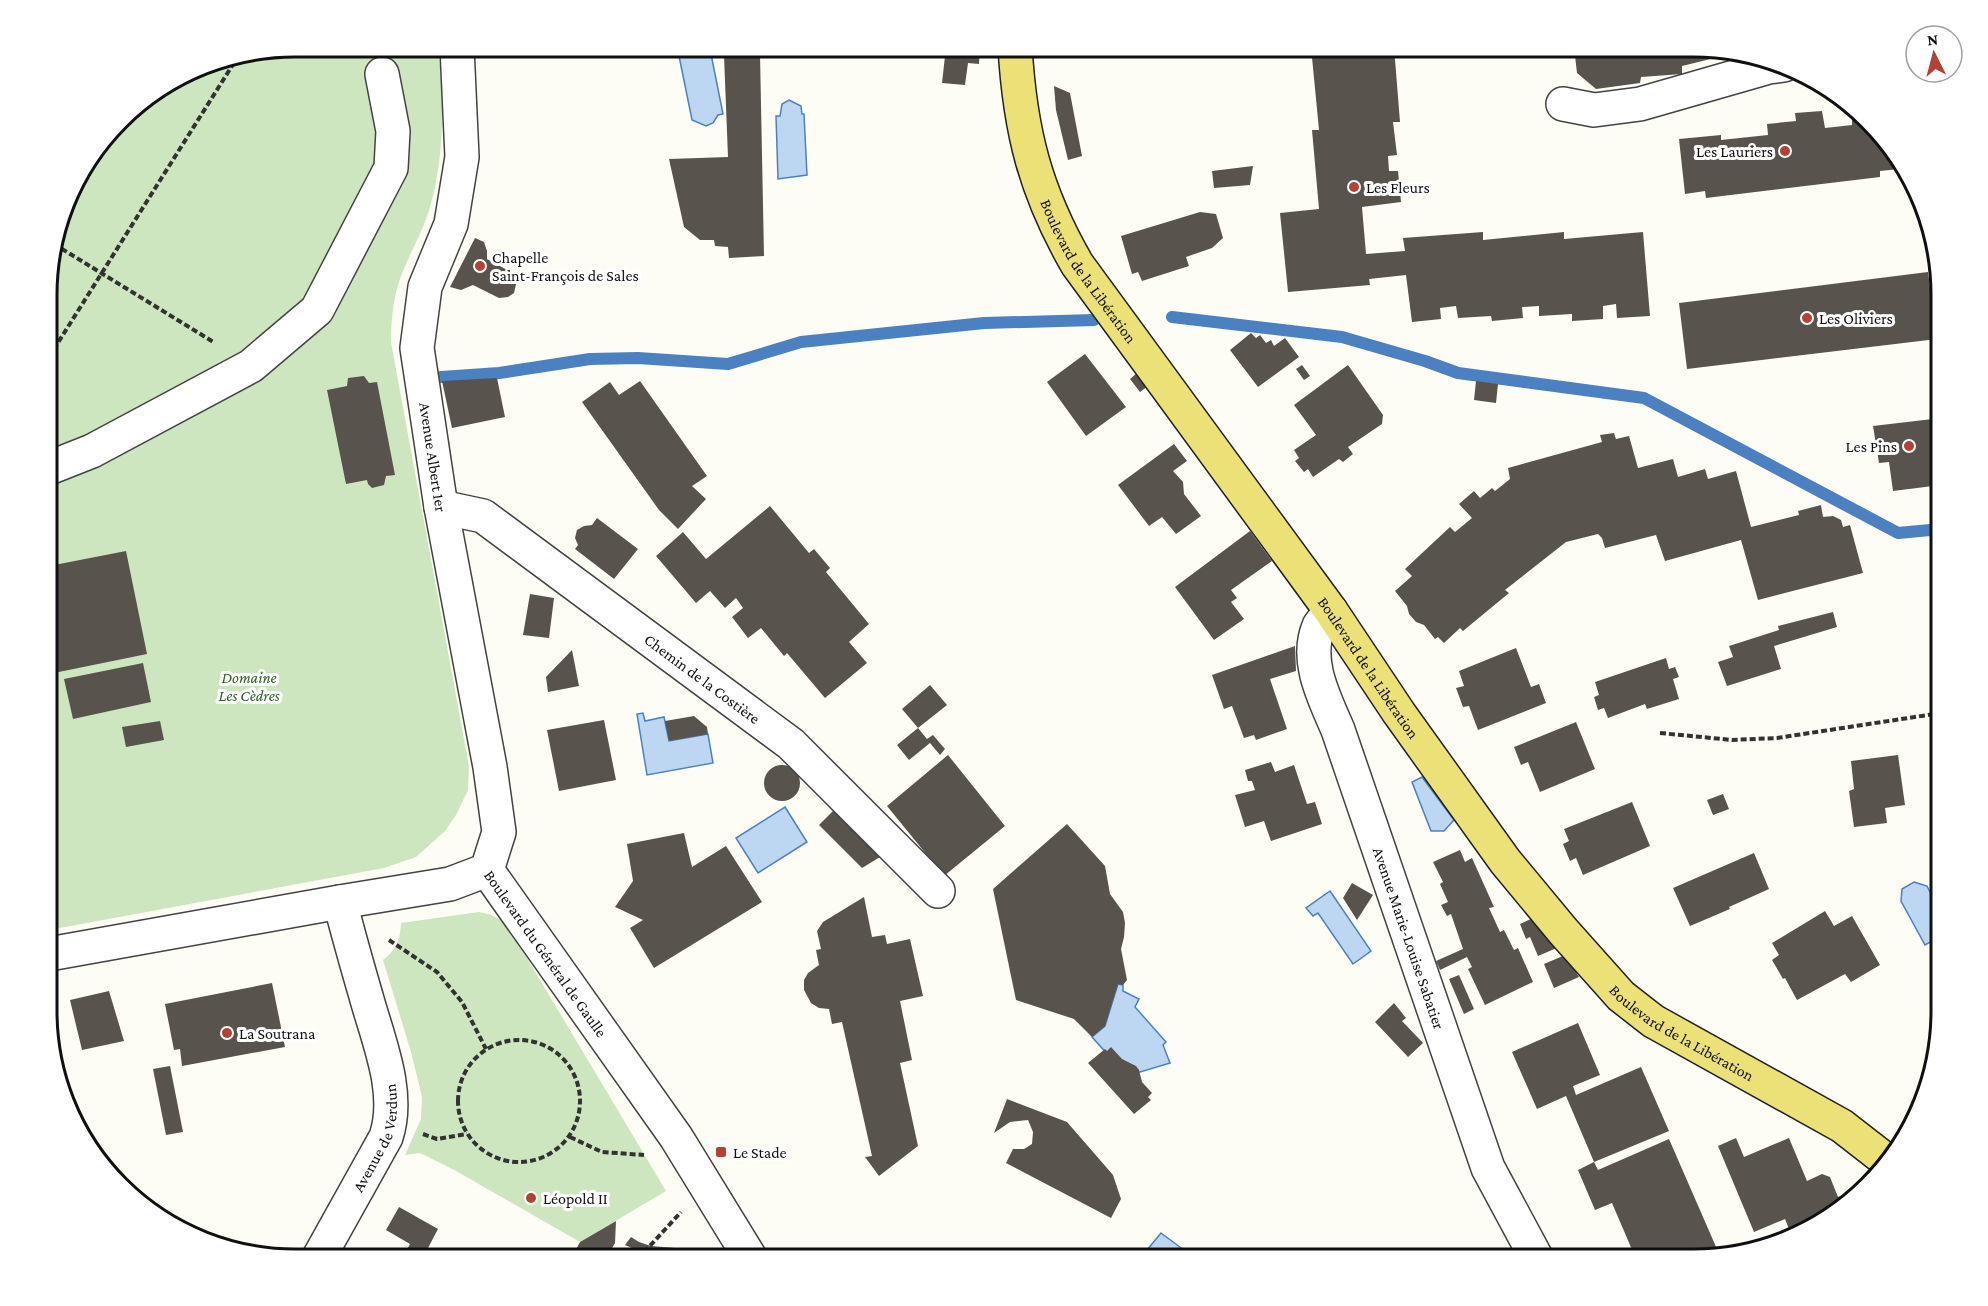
<svg xmlns="http://www.w3.org/2000/svg" width="1988" height="1306" viewBox="0 0 1988 1306" font-family="'Crimson Pro',serif">
  <rect width="100%" height="100%" fill="#fefdf5"/>
  <path fill="#cee6c0" d="M295 47H438C444 98 445 156 430 207 423 232 409 254 400 279 393 299 391 321 391 342L469 766 468 790 456 815 445 831 416 857 384 868 49 930V263L72 185 131 108 200 65Z
    M479 912 492 915 506 923 666 1191 580 1242 456 1171 420 1153 405 1155 421 1119 422 1097 411 1052 383 960C397 949 400 940 401 923Z"/>
  <path fill="#bdd6f1" stroke="#4b81c1" stroke-width="1.5" d="M710 49 723 114 718 115 713 123 706 126 692 120 679 56Z
    M789 100 801 106 802 114H804L807 175 778 179 776 116H780L782 104Z
    M643 713 645 721 664 717 669 741 708 734 713 763 647 775 637 714Z
    M1422 777 1454 820 1444 831H1431L1412 782Z
    M785 807 807 842 758 873 736 838Z
    M1914 882 1927 886 1941 914V936L1925 945 1901 901 1902 889Z
    M1330 891 1371 951 1353 964 1318 913 1313 916 1306 908Z
    M1118 984 1123 985V991L1139 999 1135 1007 1166 1042 1163 1045 1170 1063 1127 1076 1092 1037 1105 1026Z
    M1161 1233 1196 1259H1158L1147 1250Z"/>
  <g fill="none" stroke-linecap="round" stroke-linejoin="round">
    <path stroke="#4b81c1" stroke-width="12" d="M1172 317 1342 337 1425 361 1458 373 1644 398 1898 533 1941 529
      M441 377 499 373 590 359 638 358 728 364 801 342 984 323 1094 320"/>
  </g>
  <path fill="#58534d" d="M946 47H980L979 64 968 63 965 85 942 83Z
    M1311 47H1394L1400 122H1393L1397 155 1388 156 1389 171H1398L1401 202 1362 207 1366 254 1405 251 1403 238 1483 232V240L1564 232V239L1643 232 1650 316 1617 318 1616 304 1603 306V319L1572 321V314L1539 316V306L1522 307 1523 318 1492 321 1491 316 1458 318 1456 306 1440 308 1441 319 1412 322 1406 275 1369 279 1370 285 1288 292 1280 213 1319 209 1312 130H1319Z
    M1574 47H1693L1735 53 1682 66V74L1641 77 1640 83 1596 89 1577 73Z
    M760 54 764 256 729 258 728 247 715 246 714 240H700L684 227 669 159 728 157 724 56Z
    M1054 86 1070 93 1082 156 1068 160 1056 110Z
    M1822 111 1825 128 1852 125V119L1859 118 1899 162 1900 169 1880 171V177L1706 198 1705 191 1685 194 1679 139 1721 135V140L1768 135 1767 124 1796 121 1795 113Z
    M1253 166 1250 185 1214 188 1212 171Z
    M1200 212 1216 214 1223 238 1212 248 1186 257 1189 266 1142 281 1138 272 1132 274 1121 236Z
    M475 238 484 242 487 251V259L513 273 517 280 514 293 508 297 499 298 473 285 461 290 450 287Z
    M1928 272 1937 339 1687 369 1679 303Z
    M1251 333 1256 338 1260 335 1266 343 1271 340 1274 346 1285 338 1299 357 1258 387 1230 350Z
    M1085 354 1126 407 1086 436 1047 382Z
    M1302 365 1310 376 1304 380 1296 369Z
    M1348 365 1383 415 1382 424 1348 447 1353 454 1343 462 1339 459 1313 477 1308 469 1304 472 1295 461 1299 458 1294 450 1316 435 1294 405Z
    M1138 372 1148 386 1140 392 1130 379Z
    M364 376 369 383 377 382 395 475 386 476 384 485 372 488 368 484 367 480 346 484 327 390 347 386 348 378Z
    M497 378 505 417 452 428 442 381Z
    M640 381 707 476 692 486 706 499 678 529 659 510 582 402 610 382 619 395Z
    M1476 381 1498 384 1496 403 1474 400Z
    M1941 418V485L1893 491 1889 462 1879 463 1873 426Z
    M1614 433 1616 439 1629 436 1638 468 1673 459 1678 477 1705 469 1708 479 1736 471 1751 527 1799 515 1798 511 1821 505 1823 517 1833 516 1841 520 1843 527 1850 525 1863 573 1758 600 1741 540 1665 561 1656 535 1605 548 1602 538 1598 534 1566 542 1505 590 1509 593 1463 631 1460 628 1444 643 1438 637 1435 639 1424 625 1416 622 1409 614 1407 606 1395 591 1412 576 1405 569 1450 527 1455 532 1472 518 1459 504 1474 491 1480 498 1492 488 1495 491 1510 479 1508 468 1602 442 1600 435Z
    M1174 444 1187 461 1173 471 1183 482 1184 494 1201 516 1176 534 1162 517 1149 526 1118 485Z
    M770 506 809 553 814 549 830 568 826 572 869 624 849 642 867 663 825 698 787 653 784 656 761 628 748 638 732 617 743 608 736 598 725 608 710 591 696 603 656 556 683 532 706 559Z
    M597 518 638 549 614 579 575 549 578 545 575 538 577 530 584 526 592 525Z
    M1250 531 1272 561 1231 590 1237 598 1231 602 1244 619 1214 640 1175 587Z
    M126 551 147 654 49 674V566Z
    M530 594 554 598 549 638 523 635Z
    M1833 612 1837 627 1774 646 1781 669 1727 686 1718 662 1733 657 1729 646 1779 630 1778 626Z
    M1295 646 1296 671 1270 679 1287 729 1256 740 1254 735 1244 738 1232 706 1224 709 1212 675Z
    M1516 648 1531 687 1539 684 1546 703 1478 730 1469 706 1463 707 1456 688 1464 686 1459 671Z
    M572 650 579 686 548 692 546 677Z
    M1666 658 1669 669 1675 667 1679 677 1673 679 1679 699 1647 709 1645 704 1608 718 1604 708 1598 710 1594 697 1599 695 1595 682Z
    M143 663 151 702 73 719 64 679Z
    M930 685 947 705 918 728 902 709Z
    M694 716 707 727 708 734 669 741 665 721Z
    M604 720 616 780 559 791 547 730Z
    M160 721 164 740 126 747 122 727Z
    M1576 722 1595 769 1540 792 1528 762 1521 765 1514 747Z
    M918 728 927 739 933 735 945 749 940 755 930 743 909 760 897 745Z
    M948 755 1005 826 944 876 887 806Z
    M1898 755 1905 805 1885 808 1887 823 1854 827 1849 791 1854 789 1851 761Z
    M1271 762 1275 772 1294 765 1307 804 1315 802 1322 824 1271 841 1264 821 1245 827 1235 795 1255 790 1252 781H1248L1245 770Z
    M764 783a18 18 0 1 1 36 0a18 18 0 1 1-36 0Z
    M1723 794 1729 809 1713 815 1707 800Z
    M1632 802 1650 846 1583 875 1576 858 1570 861 1563 844 1569 841 1564 829Z
    M838 806 885 854 862 868 819 825Z
    M1067 824 1105 866 1110 894 1123 912 1125 923 1124 937 1121 949 1127 980 1123 985 1118 984 1105 1026 1092 1037 1074 1019 1016 1000 993 889Z
    M684 833 692 867 726 846 762 902 654 968 630 928 643 920 615 907 633 881 627 844Z
    M1460 850 1465 862 1472 858 1494 907 1489 908 1500 932 1504 930 1514 950 1518 948 1533 982 1485 1005 1468 969 1472 967 1467 957 1440 970 1436 961 1463 949 1451 914 1447 916 1441 905 1448 902 1440 884 1443 882 1433 862Z
    M1754 853 1769 889 1729 907 1730 909 1690 926 1673 888Z
    M1352 883 1373 895 1357 920 1343 898Z
    M864 897 872 937 885 935 887 944 910 939 923 996 900 1001 912 1060 900 1063 918 1146 879 1176 865 1157 872 1156 842 1022 832 1024 829 1009 819 1008 811 1003 804 990V980L808 973 819 965 816 950 821 949 817 931 823 922Z
    M1825 911 1834 926 1852 916 1880 965 1851 982 1845 974 1797 1000 1785 978 1783 979 1772 960 1779 955 1772 943Z
    M1535 917 1559 947 1538 956 1530 937 1526 939 1520 924Z
    M1565 955 1579 977 1554 988 1544 964Z
    M1459 975 1474 1009 1464 1014 1449 979Z
    M272 983 285 1047 182 1066 180 1049 174 1050 165 1004Z
    M109 991 124 1041 82 1050 70 1000Z
    M1394 1003 1406 1018 1402 1021 1423 1043 1408 1057 1375 1022Z
    M1578 1023 1600 1075 1573 1086 1576 1095 1641 1067 1669 1131 1594 1162 1566 1096 1537 1109 1512 1052Z
    M1111 1047 1122 1059 1136 1066 1139 1070 1142 1082 1152 1093 1148 1097 1151 1100 1134 1114 1088 1063 1105 1049 1107 1051Z
    M170 1066 183 1132 166 1135 153 1069Z
    M1007 1099 1067 1122 1113 1175 1121 1199 1111 1218 1006 1163 1013 1149H1024L1032 1144 1033 1132 1028 1120 1010 1122 994 1133Z
    M1736 1138 1744 1157 1789 1138 1807 1181 1822 1174 1830 1177 1838 1197 1856 1189 1817 1226 1791 1234 1785 1219 1754 1232 1718 1146Z
    M1669 1139 1720 1256 1709 1259H1636L1612 1203 1595 1210 1578 1170 1594 1162 1598 1170Z
    M399 1207 438 1229 427 1250 443 1259H402L410 1244 386 1230Z
    M616 1221 615 1243 606 1259H571L580 1242Z
    M631 1237 639 1242 651 1246 675 1248 680 1259H665L643 1253 625 1245Z"/>
  <g fill="none" stroke-linecap="round" stroke-linejoin="round">
    <g stroke="#434343" stroke-width="36">
      <g id="minor">
        <path id="s1" d="M457 47 462 157 451 224 425 287 417 348 441 507 490 767 499 832 487 870"/>
        <path d="M1563 104 1594 110 1640 104 1769 67 1784 65"/>
        <path d="M49 468 92 451 251 366 317 310 391 168 393 131 382 74"/>
        <path id="s2" d="M441 507 483 516 791 744 938 891"/>
        <path id="s3" d="M1331 611C1327 616 1322 621 1319 626 1304 661 1325 699 1338 730L1488 1168 1537 1259"/>
        <path id="s4" d="M487 870 676 1137 751 1259"/>
        <path d="M49 954 340 902 450 884 487 870"/>
        <path id="s5" d="M318 1259 386 1137C401 1092 378 1040 366 996 357 965 348 933 340 902"/>
      </g>
    </g>
    <g stroke="#212121" stroke-width="36">
      <g id="major">
        <path id="s6" d="M1015 47C1020 131 1035 191 1077 264L1331 611 1399 713 1505 861 1563 931 1621 996 1653 1021 1842 1126 1887 1161"/>
      </g>
    </g>
    <path stroke="#323232" stroke-width="4" stroke-dasharray="6 3" stroke-linecap="butt" d="M54 244 215 343
      M49 357 237 58
      M1660 733 1732 740 1777 738 1941 713
      M389 940 437 972 462 1002 486 1049
      M458 1101a61 61 0 1 1 122 0a61 61 0 1 1-122 0Z
      M423 1134 437 1139 467 1134
      M570 1137 602 1152 644 1155
      M638 1259 681 1212"/>
    <use href="#minor" stroke="#fff" stroke-width="33"/>
    <use href="#major" stroke="#ece177" stroke-width="33"/>
  </g>
  <g fill="#b44134" stroke="#fff" stroke-width="2">
    <circle cx="1785" cy="151" r="6"/>
    <circle cx="1354" cy="187" r="6"/>
    <circle cx="480" cy="266" r="6"/>
    <circle cx="1807" cy="318" r="6"/>
    <circle cx="1909" cy="446" r="6"/>
    <circle cx="227" cy="1033" r="6"/>
    <rect x="715" y="1146" width="12" height="12" rx="3"/>
    <circle cx="531" cy="1198" r="6"/>
  </g>
  <g text-anchor="middle" dominant-baseline="central" stroke-width="6" stroke-linejoin="round" paint-order="stroke">
    <g font-size="16" fill="#101010" stroke="#fff" text-anchor="start">
      <text x="1773" y="151" text-anchor="end">Les Lauriers</text>
      <text x="1366" y="187">Les Fleurs</text>
      <text x="492" y="257">Chapelle<tspan x="492" dy="18">Saint-François de Sales</tspan></text>
      <text x="1819" y="318">Les Oliviers</text>
      <text x="1897" y="446" text-anchor="end">Les Pins</text>
      <text x="239" y="1033">La Soutrana</text>
      <text x="733" y="1152">Le Stade</text>
      <text x="543" y="1198">Léopold II</text>
    </g>
    <g font-size="16" fill="#101010" stroke="#fff">
      <text stroke="none"><textPath href="#s6" startOffset="240">Boulevard de la Libération</textPath></text>
      <text stroke="none"><textPath href="#s1" startOffset="418">Avenue Albert 1er</textPath></text>
      <text stroke="none"><textPath href="#s6" startOffset="726">Boulevard de la Libération</textPath></text>
      <text stroke="none"><textPath href="#s2" startOffset="316">Chemin de la Costière</textPath></text>
      <text stroke="none"><textPath href="#s3" startOffset="348">Avenue Marie-Louise Sabatier</textPath></text>
      <text stroke="none"><textPath href="#s4" startOffset="102">Boulevard du Général de Gaulle</textPath></text>
      <text stroke="none"><textPath href="#s6" startOffset="1212">Boulevard de la Libération</textPath></text>
      <text stroke="none"><textPath href="#s5" startOffset="136">Avenue de Verdun</textPath></text>
    </g>
    <g font-size="16" font-style="italic" fill="#296326" stroke="#fff">
      <text x="249" y="677">Domaine<tspan x="249" dy="18">Les Cèdres</tspan></text>
    </g>
  </g>
  <path d="M0 0H1988V1306H0ZM295 57H1693A238 238 0 0 1 1931 295V1011A238 238 0 0 1 1693 1249H295A238 238 0 0 1 57 1011V295A238 238 0 0 1 295 57Z" fill="#fff" fill-rule="evenodd"/>
  <path fill="none" stroke="#101010" stroke-width="3" d="M295 57H1693A238 238 0 0 1 1931 295V1011A238 238 0 0 1 1693 1249H295A238 238 0 0 1 57 1011V295A238 238 0 0 1 295 57Z"/>
  <g transform="translate(1934 54) rotate(354)"><circle r="28" fill="#ffffff" stroke="#9f9f9f" stroke-width="1.5"/>
  <path d="M0-4.5L10 22L0 15L-10 22Z" fill="#b44134"/>
  <text y="-9" font-size="16" font-weight="bold" text-anchor="middle" fill="#101010">N</text>
  </g>
</svg>
